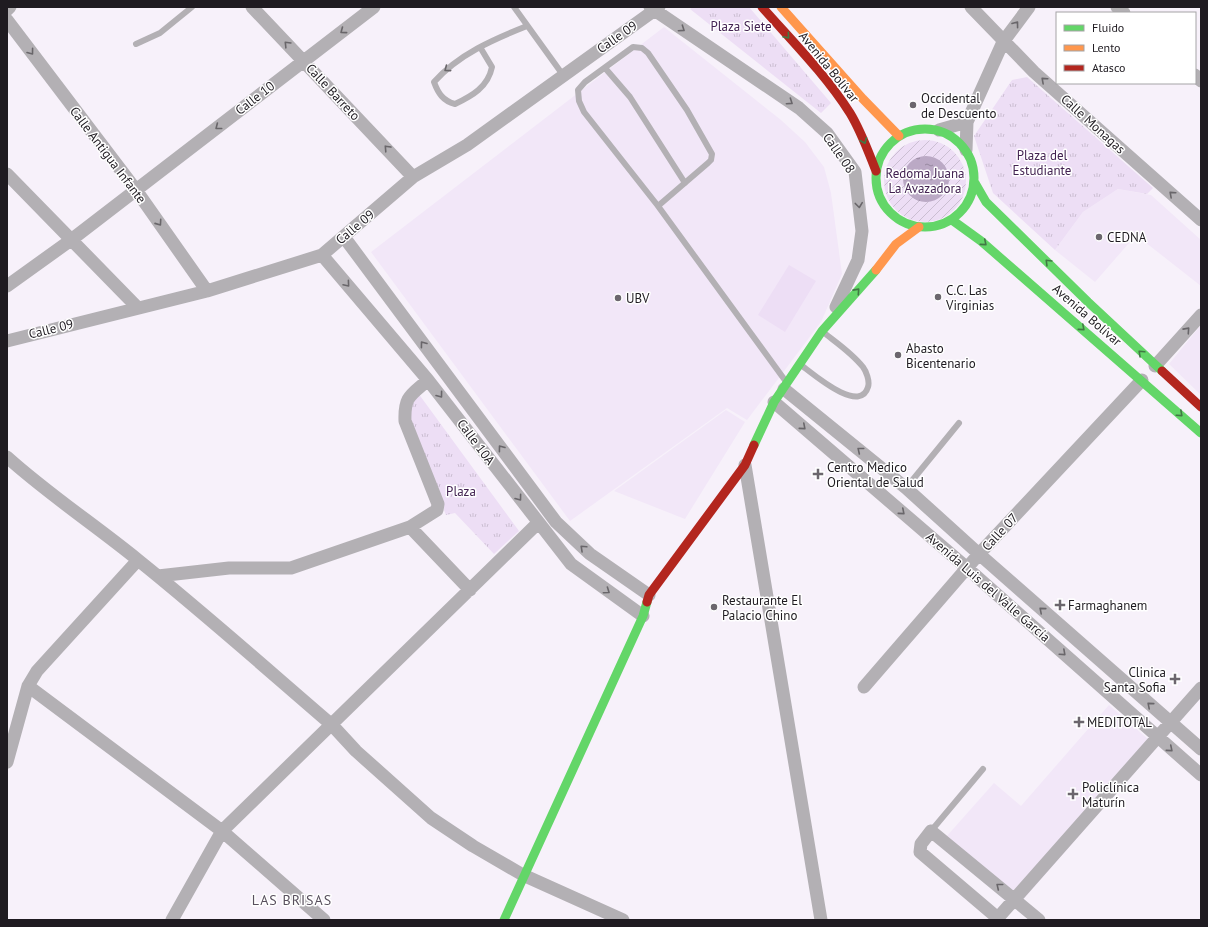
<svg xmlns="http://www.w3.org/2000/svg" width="1208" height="927" viewBox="0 0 1208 927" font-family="'PT Sans',sans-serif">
  <defs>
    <pattern id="grass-tufts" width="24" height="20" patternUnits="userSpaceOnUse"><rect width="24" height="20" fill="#eddef5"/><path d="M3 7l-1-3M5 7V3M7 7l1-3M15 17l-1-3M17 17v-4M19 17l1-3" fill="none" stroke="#cbbed2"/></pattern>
    <pattern id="garden-furrows" width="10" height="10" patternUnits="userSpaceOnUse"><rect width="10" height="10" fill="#eddef5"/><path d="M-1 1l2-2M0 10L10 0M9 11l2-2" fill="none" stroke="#cbbed2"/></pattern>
    <pattern id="water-ripples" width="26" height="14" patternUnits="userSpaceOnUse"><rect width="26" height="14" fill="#bba9c5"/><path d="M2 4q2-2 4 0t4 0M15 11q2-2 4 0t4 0" fill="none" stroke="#9789a0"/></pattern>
  </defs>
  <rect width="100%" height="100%" fill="#f7f1fa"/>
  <path fill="#f2e7f8" d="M664 27 781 120 805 142 824 167 831 193 842 274 821 322 747 420 727 408 570 521 371 252Z
    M1118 189 1151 195 1201 240V286L1136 235 1095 282 1055 250 1083 212Z
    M1201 325V395L1169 364Z
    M726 410 745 422 685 519 614 491Z
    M1109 705 1157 747 1021 902 946 837 994 783 1021 806Z"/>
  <path fill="url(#grass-tufts)" d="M693 7H749L831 103 821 113 690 9Z
    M1027 77 1153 188 1147 194 1118 189 1083 212 1055 250 993 193 974 136 1012 80Z
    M418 393 519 531 494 554 455 513 446 515 408 422 410 410Z"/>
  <path fill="url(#garden-furrows)" d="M884 181a41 41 0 1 1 82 0a41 41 0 1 1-82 0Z"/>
  <path fill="#eddef5" d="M789 265 816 281 785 332 758 315Z"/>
  <path fill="url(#water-ripples)" d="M903 179a23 23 0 1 1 46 0a23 23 0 1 1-46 0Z"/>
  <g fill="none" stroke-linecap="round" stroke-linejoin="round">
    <path stroke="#b3b0b4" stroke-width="6" d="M514 7 563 75
      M136 44 160 33 192 7
      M480 47 492 67C488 87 472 96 455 104 443 101 438 93 434 82 459 54 494 39 527 26
      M605 68 630 97 685 183
      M658 206 708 163 711 160 712 154 687 110 648 53 642 48 633 47 585 82 578 90 579 101 584 112 658 206 787 383
      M801 365C812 373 860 415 868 387 870 381 866 371 863 367 852 353 837 343 823 332
      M906 488 959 423
      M931 831 983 769"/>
    <path stroke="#b3b0b4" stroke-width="13" d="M252 7 413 177
      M650 7 799 108 827 133 855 172 862 231 858 260 836 307
      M971 7 1034 72 1201 220
      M1117 7 1124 13
      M7 10 10 7
      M7 20 136 190 207 291
      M1195 75 1201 81
      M939 130 967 122
      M966 150 967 122 1003 42 1029 7
      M7 174 137 307
      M344 237 556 522 590 554 649 595
      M322 255 428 380 571 564 643 616
      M7 286 71 240 374 7
      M7 341 207 291 322 255 413 177 467 145 659 7
      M1155 366 1201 315
      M784 389 906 488 979 554 1201 749
      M774 402 967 568 1201 775
      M7 457C48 494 95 525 138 560 204 613 268 670 332 725L356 751 431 818 473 846 523 875 623 920
      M745 465 821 920
      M410 527 470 590
      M158 576 229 568H291L410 527 437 510 438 504 405 421C404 396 411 395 428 380
      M28 686 222 831 324 920
      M864 687 979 554 1142 380
      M7 762 28 686 37 671 138 560
      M172 920 222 831 538 523
      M996 920 1201 688
      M1000 920 920 852 921 844 931 831 1039 920"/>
    <path stroke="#63d668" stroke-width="9" d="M876 178a49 49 0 1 1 98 0a49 49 0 1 1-98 0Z
      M975 183 986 202 1088 302 1162 371
      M952 220 981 241 1201 433
      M754 445 774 402 822 331 876 270
      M504 920 643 616 647 602"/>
    <path stroke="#ff974d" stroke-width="9" d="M781 7 863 99 899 136
      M876 270 896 244 919 227"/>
    <path stroke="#b3261e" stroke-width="9" d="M762 7C792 41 825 74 850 113 861 131 868 151 876 171
      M1162 371 1201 407
      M647 602 649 595 745 465 754 445"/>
  </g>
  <defs><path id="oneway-chevron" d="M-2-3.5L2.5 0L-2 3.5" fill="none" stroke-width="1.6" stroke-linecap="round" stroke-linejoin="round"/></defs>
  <g stroke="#69666a">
    <use href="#oneway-chevron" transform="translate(1016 24) rotate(-53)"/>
    <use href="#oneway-chevron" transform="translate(682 29) rotate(34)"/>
    <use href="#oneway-chevron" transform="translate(343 31) rotate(143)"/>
    <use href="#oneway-chevron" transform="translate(287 44) rotate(-134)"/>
    <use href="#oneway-chevron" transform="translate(31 52) rotate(53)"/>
    <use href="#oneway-chevron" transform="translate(447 69) rotate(143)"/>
    <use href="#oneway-chevron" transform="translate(1044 80) rotate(-138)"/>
    <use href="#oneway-chevron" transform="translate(790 102) rotate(34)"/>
    <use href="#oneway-chevron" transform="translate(218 127) rotate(142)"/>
    <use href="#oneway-chevron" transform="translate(387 148) rotate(-133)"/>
    <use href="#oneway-chevron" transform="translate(1172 194) rotate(-138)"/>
    <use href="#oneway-chevron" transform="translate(859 205) rotate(83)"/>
    <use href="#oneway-chevron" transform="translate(159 223) rotate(55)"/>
    <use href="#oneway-chevron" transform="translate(347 284) rotate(50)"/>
    <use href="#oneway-chevron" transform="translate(1187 330) rotate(-48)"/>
    <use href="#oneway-chevron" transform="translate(423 344) rotate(-127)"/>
    <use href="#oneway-chevron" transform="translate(440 395) rotate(53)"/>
    <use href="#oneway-chevron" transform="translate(803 427) rotate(41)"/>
    <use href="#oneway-chevron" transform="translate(501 448) rotate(-127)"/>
    <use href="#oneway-chevron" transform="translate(860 450) rotate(-141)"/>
    <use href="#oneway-chevron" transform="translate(519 498) rotate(53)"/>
    <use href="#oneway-chevron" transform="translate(902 512) rotate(41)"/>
    <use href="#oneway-chevron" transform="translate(583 548) rotate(-137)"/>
    <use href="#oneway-chevron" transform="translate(607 591) rotate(35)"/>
    <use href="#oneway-chevron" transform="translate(1042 610) rotate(-139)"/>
    <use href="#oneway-chevron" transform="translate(1063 653) rotate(42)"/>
    <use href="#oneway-chevron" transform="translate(1150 705) rotate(-139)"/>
    <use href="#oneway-chevron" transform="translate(1170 749) rotate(40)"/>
    <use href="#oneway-chevron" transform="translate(999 886) rotate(-141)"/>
  </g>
  <g stroke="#417844">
    <use href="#oneway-chevron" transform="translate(787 36) rotate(49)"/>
    <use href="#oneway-chevron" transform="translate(864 141) rotate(67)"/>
    <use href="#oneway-chevron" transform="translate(984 243) rotate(40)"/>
    <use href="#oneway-chevron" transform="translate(1048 262) rotate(-135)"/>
    <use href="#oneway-chevron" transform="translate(857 291) rotate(-48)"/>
    <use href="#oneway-chevron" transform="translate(1082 328) rotate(41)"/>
    <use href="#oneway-chevron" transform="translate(1141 353) rotate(-137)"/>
    <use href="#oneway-chevron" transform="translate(1180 414) rotate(42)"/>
  </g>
  <g fill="#6b666d" stroke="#fff" stroke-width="1.5">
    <circle cx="913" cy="105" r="4"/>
    <circle cx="1099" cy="237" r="4"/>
    <circle cx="938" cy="297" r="4"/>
    <circle cx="618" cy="298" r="4"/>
    <circle cx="898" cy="355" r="4"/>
    <path d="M816 468h4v4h4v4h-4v4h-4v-4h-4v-4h4z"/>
    <path d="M1058 599h4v4h4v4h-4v4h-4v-4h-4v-4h4z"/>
    <circle cx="714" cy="607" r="4"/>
    <path d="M1173 673h4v4h4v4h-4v4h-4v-4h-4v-4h4z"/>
    <path d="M1077 716h4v4h4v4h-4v4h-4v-4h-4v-4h4z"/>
    <path d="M1071 788h4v4h4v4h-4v4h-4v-4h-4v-4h4z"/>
  </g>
  <g text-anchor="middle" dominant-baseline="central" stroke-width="3" stroke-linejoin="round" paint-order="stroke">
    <g font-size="13" fill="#422251" stroke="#fff">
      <text x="741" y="26">Plaza Siete</text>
      <text x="1042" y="155">Plaza del<tspan x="1042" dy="15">Estudiante</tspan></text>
      <text x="925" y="173">Redoma Juana<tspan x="925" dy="15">La Avazadora</tspan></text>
      <text x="461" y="491">Plaza</text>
    </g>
    <g font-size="13" fill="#1f1b21" stroke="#fff">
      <text transform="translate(617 37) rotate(-35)">Calle 09</text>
      <text transform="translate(829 67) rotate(51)">Avenida Bolívar</text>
      <text transform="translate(333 92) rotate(47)">Calle Barreto</text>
      <text transform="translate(255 98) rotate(-38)">Calle 10</text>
      <text transform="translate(1093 124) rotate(42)">Calle Monagas</text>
      <text transform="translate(839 153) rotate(55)">Calle 08</text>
      <text transform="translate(108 155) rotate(53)">Calle Antigua Infante</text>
      <text transform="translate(355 227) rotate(-40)">Calle 09</text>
      <text transform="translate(1087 315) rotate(41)">Avenida Bolívar</text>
      <text transform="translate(51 329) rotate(-14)">Calle 09</text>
      <text transform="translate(476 442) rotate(53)">Calle 10A</text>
      <text transform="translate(1000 532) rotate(-47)">Calle 07</text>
      <text transform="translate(988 587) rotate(41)">Avenida Luis del Valle García</text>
    </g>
    <g font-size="13" fill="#1f1b21" stroke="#fff" text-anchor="start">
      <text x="921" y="98">Occidental<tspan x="921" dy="15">de Descuento</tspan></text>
      <text x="1107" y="237">CEDNA</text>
      <text x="946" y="290">C.C. Las<tspan x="946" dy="15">Virginias</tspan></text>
      <text x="626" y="298">UBV</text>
      <text x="906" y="348">Abasto<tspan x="906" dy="15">Bicentenario</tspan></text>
      <text x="827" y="467">Centro Medico<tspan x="827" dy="15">Oriental de Salud</tspan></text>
      <text x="722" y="600">Restaurante El<tspan x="722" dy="15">Palacio Chino</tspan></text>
      <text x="1068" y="605">Farmaghanem</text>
      <text x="1166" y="672" text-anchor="end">Clinica<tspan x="1166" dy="15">Santa Sofia</tspan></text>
      <text x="1087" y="722">MEDITOTAL</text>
      <text x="1082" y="787">Policlínica<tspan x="1082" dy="15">Maturín</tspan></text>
    </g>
    <g font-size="14" letter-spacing="1" fill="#584f5d" stroke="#fff">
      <text x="292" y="900">LAS BRISAS</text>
    </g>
  </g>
  <rect width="1208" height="927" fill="none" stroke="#1f1b21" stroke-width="16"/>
  <rect x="1056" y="12" width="140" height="72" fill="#ffffff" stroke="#a5a4a6"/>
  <rect x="1064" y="25" width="20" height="6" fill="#63d668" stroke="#a5a4a6"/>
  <text x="1092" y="32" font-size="12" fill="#1f1b21">Fluido</text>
  <rect x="1064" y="45" width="20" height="6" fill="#ff974d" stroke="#a5a4a6"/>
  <text x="1092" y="52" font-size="12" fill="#1f1b21">Lento</text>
  <rect x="1064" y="65" width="20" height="6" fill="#b3261e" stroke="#a5a4a6"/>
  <text x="1092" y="72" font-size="12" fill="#1f1b21">Atasco</text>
</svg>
